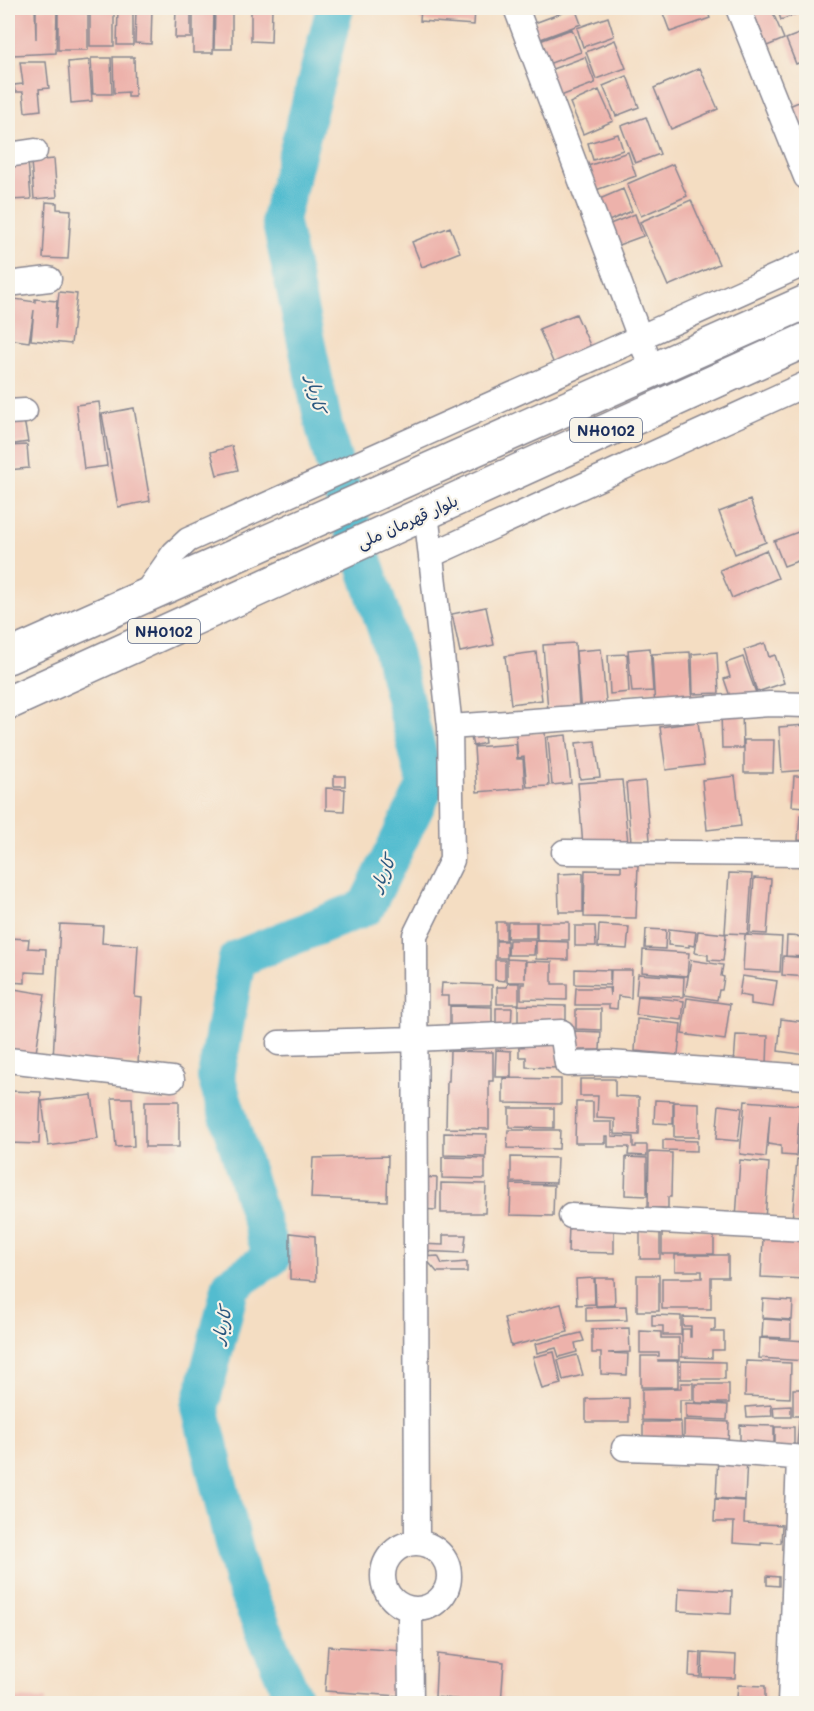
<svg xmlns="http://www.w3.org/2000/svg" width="814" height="1711" viewBox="0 0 814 1711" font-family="Mali,'Playpen Sans Arabic',sans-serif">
  <rect width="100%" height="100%" fill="#f7f3e8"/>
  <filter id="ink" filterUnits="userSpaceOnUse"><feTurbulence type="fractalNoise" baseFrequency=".0167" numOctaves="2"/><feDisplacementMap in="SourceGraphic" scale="12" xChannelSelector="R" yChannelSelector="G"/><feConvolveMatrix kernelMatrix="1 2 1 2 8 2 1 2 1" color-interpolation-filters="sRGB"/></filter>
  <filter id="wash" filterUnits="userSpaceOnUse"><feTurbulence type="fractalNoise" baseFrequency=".008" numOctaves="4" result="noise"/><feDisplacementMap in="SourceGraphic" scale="24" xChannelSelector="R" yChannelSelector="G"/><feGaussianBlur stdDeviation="1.35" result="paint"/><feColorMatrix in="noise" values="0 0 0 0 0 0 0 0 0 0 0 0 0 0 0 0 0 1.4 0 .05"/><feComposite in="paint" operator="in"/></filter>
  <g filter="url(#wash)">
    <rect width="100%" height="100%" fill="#f4ddc2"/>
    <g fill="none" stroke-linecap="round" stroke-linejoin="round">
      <path stroke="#52bccf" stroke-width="38" d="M296 1704 242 1580 200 1407 231 1285 272 1257 216 1077 237 959 366 907 426 785 389 638 353 529 325 431 280 219 335 8"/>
    </g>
    <g id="blocks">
      <path fill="#edb2ab" d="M13 8H35L36 39V8H57L56 53 13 55Z
        M58 8H88V50H58Z
        M90 8H114V46H90Z
        M118 8H133V45H117Z
        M136 8H152L151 44 135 43Z
        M176 8H191V38H175Z
        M193 8H214L213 53H193Z
        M215 8H232V49H214Z
        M251 8H272L271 42 251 41Z
        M421 8H475L474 25 420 21Z
        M575 8 581 24 538 40 532 24Z
        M661 8H706L710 18 670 32Z
        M765 8H771L784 39 767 46 753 12Z
        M777 8H805L806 10 781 20Z
        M608 17 614 36 583 47 577 28Z
        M572 29 581 52 548 64 540 41Z
        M806 31V60L796 64 786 39Z
        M615 40 626 68 596 79 586 52Z
        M113 57H134L135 97H128V92L114 93Z
        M585 57 595 83 558 97 547 71Z
        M91 58H111L112 94H93Z
        M89 60 92 101 71 103 68 62Z
        M20 62H46L49 88 39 89 41 110 25 112 23 92H15L14 85 23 84Z
        M8 68H10L12 102H8Z
        M700 68 718 109 671 129 654 88Z
        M627 76 639 107 616 116 603 86Z
        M599 90 613 121 583 134 570 103Z
        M806 99V150L789 106Z
        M646 117 660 154 635 163 621 126Z
        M618 134 623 150 593 160 588 143Z
        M628 152 636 176 596 190 588 166Z
        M54 159 57 197 34 199 31 161Z
        M28 161 31 199 8 200V163Z
        M673 164 687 196 641 216 627 184Z
        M623 189 632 211 604 223 595 201Z
        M691 200 719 264 668 286 640 222Z
        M46 202 57 203V209L71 210 68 259 43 258Z
        M635 214 643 236 613 247 605 226Z
        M450 227 460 252 422 267 412 242Z
        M59 292 77 294 71 344 31 340 34 310 29 342 8 339V298L35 302V299L57 301 55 329Z
        M576 314 594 354 556 369 539 329Z
        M99 402 107 466 84 469 76 405Z
        M134 408 150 501 118 507 102 414Z
        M23 414 28 442 8 445V417Z
        M27 445 29 468 8 470V446Z
        M232 446 238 470 217 475 211 452Z
        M750 500 766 542 735 554 719 512Z
        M806 529V558L784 566 774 541Z
        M766 550 778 578 732 598 720 570Z
        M486 607 494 645 460 652 452 614Z
        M575 643 579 708 548 711 543 645Z
        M765 643 769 657 775 655 784 683 757 692 744 650Z
        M650 648 653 691 632 692 628 650Z
        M601 649 607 711 581 713 576 651Z
        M536 652 542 700 511 704 505 656Z
        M690 652 693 707 655 709 652 654Z
        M717 652 719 693 693 694 692 654Z
        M627 654 629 692 610 694 608 655Z
        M743 657 756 693 732 702 724 679 730 677 726 663Z
        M742 711 743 748H722L721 712Z
        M698 722 704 765 666 770 660 727Z
        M806 725V770L782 772 779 727Z
        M483 730 485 743 473 746 470 733Z
        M545 732 549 786 527 787 524 757 518 758 516 734Z
        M566 735 571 783 552 785 548 737Z
        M744 740H774L773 773H744Z
        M595 741 600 777 580 779 576 743Z
        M516 744 517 759H523L525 788 477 792 474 747Z
        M334 776H345V786H334Z
        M735 776 741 826 707 830 702 780Z
        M794 776H806V807L792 806Z
        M622 780 628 843 583 847 578 783Z
        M645 781 650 840 631 842 626 783Z
        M326 788 345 789 344 811 326 810Z
        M800 815 806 816V841L798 840Z
        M621 864 638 865 636 918 584 917 585 870 621 871Z
        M583 873V912H559L558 874Z
        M729 873 752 874 748 934 725 933Z
        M754 878 771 879 767 934 750 933Z
        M496 922H506V940H496Z
        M508 922H536V938H507Z
        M537 922H569V940H537Z
        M60 924 103 926 102 943 138 945 135 997 142 998 138 1064 53 1060Z
        M599 925 629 927 627 949 598 947Z
        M575 926H595L596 946H575Z
        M646 929 666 930 665 949 645 948Z
        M669 929 696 932 694 946 689 945V947L668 945Z
        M698 931 726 934 723 961 708 960V955L695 953Z
        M745 935 782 937 780 972 743 970Z
        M787 936 806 937V957L786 956Z
        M8 938 29 939 28 948 46 949 45 973 25 972V983L8 982Z
        M509 940H535L534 955H508Z
        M496 941H507V958H496Z
        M536 941 568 942V960L536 959Z
        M643 950 689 953 687 976 642 972Z
        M783 956 806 958V977L782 975Z
        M507 959 525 960V979L526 961 552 962V984H567V1000L521 999V984H525V982H507Z
        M495 960H505V981L495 980Z
        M691 960 723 965 721 976 724 977 722 990H719L717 1000 685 995Z
        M575 969 610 970V985L575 984Z
        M611 970H632L631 998 618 996 617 1009 609 1008V1005H575L576 988H609L610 996Z
        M638 974 684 977 683 997 636 995Z
        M742 976 777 981 773 1007 751 1004V997L739 995Z
        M442 983 492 985V1005H448V996H441Z
        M508 983H519V1004H497V987H507Z
        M8 988 45 994 35 1059 8 1055Z
        M638 996 684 1001 682 1020 636 1015Z
        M687 998 730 1004 725 1040 682 1034Z
        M518 1005 566 1006V1028L518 1026Z
        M450 1006 492 1007V1031L450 1030Z
        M496 1008H512L511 1029H496Z
        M576 1009H601V1030L576 1029Z
        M637 1019 681 1024 678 1055 635 1051Z
        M781 1019 806 1022V1055L778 1051Z
        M575 1031 601 1032 600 1050H574Z
        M736 1035 768 1036 767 1065 734 1064Z
        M519 1043 559 1044 558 1068 526 1067V1057H519Z
        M496 1050 511 1051V1077H495Z
        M450 1051 493 1052V1081H489V1129L446 1128 447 1081H449Z
        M503 1078 561 1079V1104L503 1103Z
        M580 1079H615V1096L639 1097V1135L615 1134V1119L597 1118 598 1096H580Z
        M8 1091 41 1092 39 1144 8 1143Z
        M92 1095 98 1139 48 1146 42 1101Z
        M112 1098H132L134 1146 116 1147Z
        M655 1100 673 1101V1124L654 1123Z
        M145 1101H179V1147H145Z
        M745 1101 800 1105 796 1156 781 1155V1146L768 1144 770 1115 766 1157 740 1154Z
        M576 1102H593V1122H612V1136L633 1137V1147H636V1145H647V1156L628 1155 629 1147H608V1136H605V1143H575Z
        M674 1102 699 1103V1137H674Z
        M719 1105 742 1108 738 1141 716 1139Z
        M509 1108H554V1128L509 1127Z
        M803 1108H806V1154H798Z
        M508 1130H560L559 1149 507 1148Z
        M444 1133 487 1134 486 1156 444 1155Z
        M663 1140 697 1141V1151L663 1150Z
        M649 1152 672 1153 671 1197H668V1208H648Z
        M388 1156 387 1201 311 1198 313 1158Z
        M442 1157 485 1158V1179L442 1178Z
        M511 1157 557 1158 556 1183 511 1182Z
        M626 1157 647 1158V1196L625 1195Z
        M797 1159 806 1160V1223L792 1222Z
        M740 1160 769 1163 765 1220 736 1218Z
        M422 1177 437 1178 436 1210 421 1209Z
        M441 1183 486 1184 485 1213H441Z
        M511 1184 554 1185 553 1216 510 1215Z
        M569 1225 614 1226V1253L568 1252Z
        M640 1231 660 1232V1259H640Z
        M662 1231H714V1254H662Z
        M290 1233 315 1236 316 1281 290 1279Z
        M443 1235H466L464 1253 420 1251V1244L443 1245Z
        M763 1239 806 1241V1279L761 1277Z
        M675 1255H728V1277H711V1309H662V1278H702V1271H675Z
        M438 1256 442 1264 467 1262V1272H437L424 1257Z
        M637 1275H659V1311H637Z
        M594 1278 595 1304 577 1305 576 1279Z
        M595 1278H614L615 1305 596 1306Z
        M763 1299 793 1301 792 1320 762 1318Z
        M561 1304 568 1332 511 1346 504 1318Z
        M626 1306 627 1320 586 1321V1307Z
        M652 1315 681 1316V1335H663V1326H652Z
        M683 1317 715 1318V1330H711V1332H724V1350H712V1358L682 1357V1329H690V1337H691V1326H683Z
        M763 1319 791 1321V1338L762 1337Z
        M629 1328 630 1352 608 1353 628 1354 627 1375 601 1374V1353H592V1329Z
        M640 1331 661 1332V1338H679V1360H658V1361H678V1387H641V1356H659V1353H640Z
        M581 1333 584 1341 575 1343 577 1352 559 1357 556 1348 537 1353 535 1344Z
        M760 1338 806 1341V1361L759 1358Z
        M554 1352 561 1384 542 1389 533 1357Z
        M577 1355 583 1375 563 1380 558 1360Z
        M681 1361 725 1362V1379H681Z
        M746 1361 791 1363 790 1398 745 1396Z
        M681 1383H693V1400H680V1421L642 1420V1389L681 1388Z
        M695 1384H729V1403H695Z
        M802 1386H806V1416H793V1389H802Z
        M629 1398V1422H586V1399Z
        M686 1403 728 1405 727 1420 686 1418Z
        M771 1405 772 1416 747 1417 746 1407Z
        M791 1406V1417H774L773 1407Z
        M684 1420 729 1422 728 1445 684 1443Z
        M799 1420H806V1446L797 1445Z
        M643 1422H681L682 1444H643Z
        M740 1425 774 1426V1447L740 1446Z
        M775 1427H794V1449L775 1448Z
        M718 1456 747 1458 745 1500 716 1498Z
        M715 1499 745 1501 744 1523 782 1525 781 1543 761 1542V1545L733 1543 734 1522H714Z
        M767 1576 779 1577V1586L767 1585Z
        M679 1588 732 1591 731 1614 678 1611Z
        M799 1639H806V1704H798Z
        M328 1646 403 1651 399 1696 325 1691Z
        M690 1652 701 1653 700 1677 689 1676Z
        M703 1653 736 1655 735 1678 702 1677Z
        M437 1654 504 1662 501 1704 435 1697Z
        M738 1685 765 1686V1699L737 1697Z
        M8 1698 46 1699V1704H8Z
        M738 1699 766 1700V1704H738Z"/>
    </g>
  </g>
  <g filter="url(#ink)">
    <use href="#blocks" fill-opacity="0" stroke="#888690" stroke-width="1.5"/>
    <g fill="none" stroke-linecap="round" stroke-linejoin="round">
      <g stroke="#888690" stroke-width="27">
        <path id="minor" d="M516 8 645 351
          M738 8 806 177
          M8 155 35 151
          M8 284 49 279
          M8 412 25 411
          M431 555 806 384
          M143 597 174 553 188 540 806 263
          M450 727 770 704 806 705
          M564 852 806 854
          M279 1043 415 1039 562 1032 567 1064 609 1063 806 1077
          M8 1060 172 1079
          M571 1216 806 1229
          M624 1448 716 1451 806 1458
          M417 1543 415 935 452 860 450 727 426 512
          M383 1576a33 33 0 1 1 66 0a33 33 0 1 1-66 0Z
          M410 1609 411 1704
          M790 1704 799 1458"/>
      </g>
      <g stroke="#888690" stroke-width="36">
        <path id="highway" d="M8 657 806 302
          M8 703 806 340"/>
      </g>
      <use href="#minor" stroke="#fff" stroke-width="24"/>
      <use href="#highway" stroke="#fff" stroke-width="33"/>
    </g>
  </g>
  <g text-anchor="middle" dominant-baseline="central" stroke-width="4.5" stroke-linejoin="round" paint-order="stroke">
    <g fill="#f7f3e8" stroke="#5d6a87" stroke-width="1.5">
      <rect x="570" y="418" width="72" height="24" rx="4.5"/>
      <rect x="128" y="619" width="72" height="24" rx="4.5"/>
    </g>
    <g font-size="15" font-weight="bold" fill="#1b2f5e">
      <text x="606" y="430">NH0102</text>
      <text x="164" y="631">NH0102</text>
    </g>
    <g font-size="16" fill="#1b2f5e" stroke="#f7f3e8">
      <text transform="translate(407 521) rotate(-24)">بلوار قهرمان ملی</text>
    </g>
    <g font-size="18" font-style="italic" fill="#2c5980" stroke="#f7f3e8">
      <text transform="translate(317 394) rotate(78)">کاربار</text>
      <text transform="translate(382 873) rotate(-64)">کاربار</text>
      <text transform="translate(221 1325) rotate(-76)">کاربار</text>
    </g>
  </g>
  <rect width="814" height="1711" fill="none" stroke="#f7f3e8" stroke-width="30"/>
</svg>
